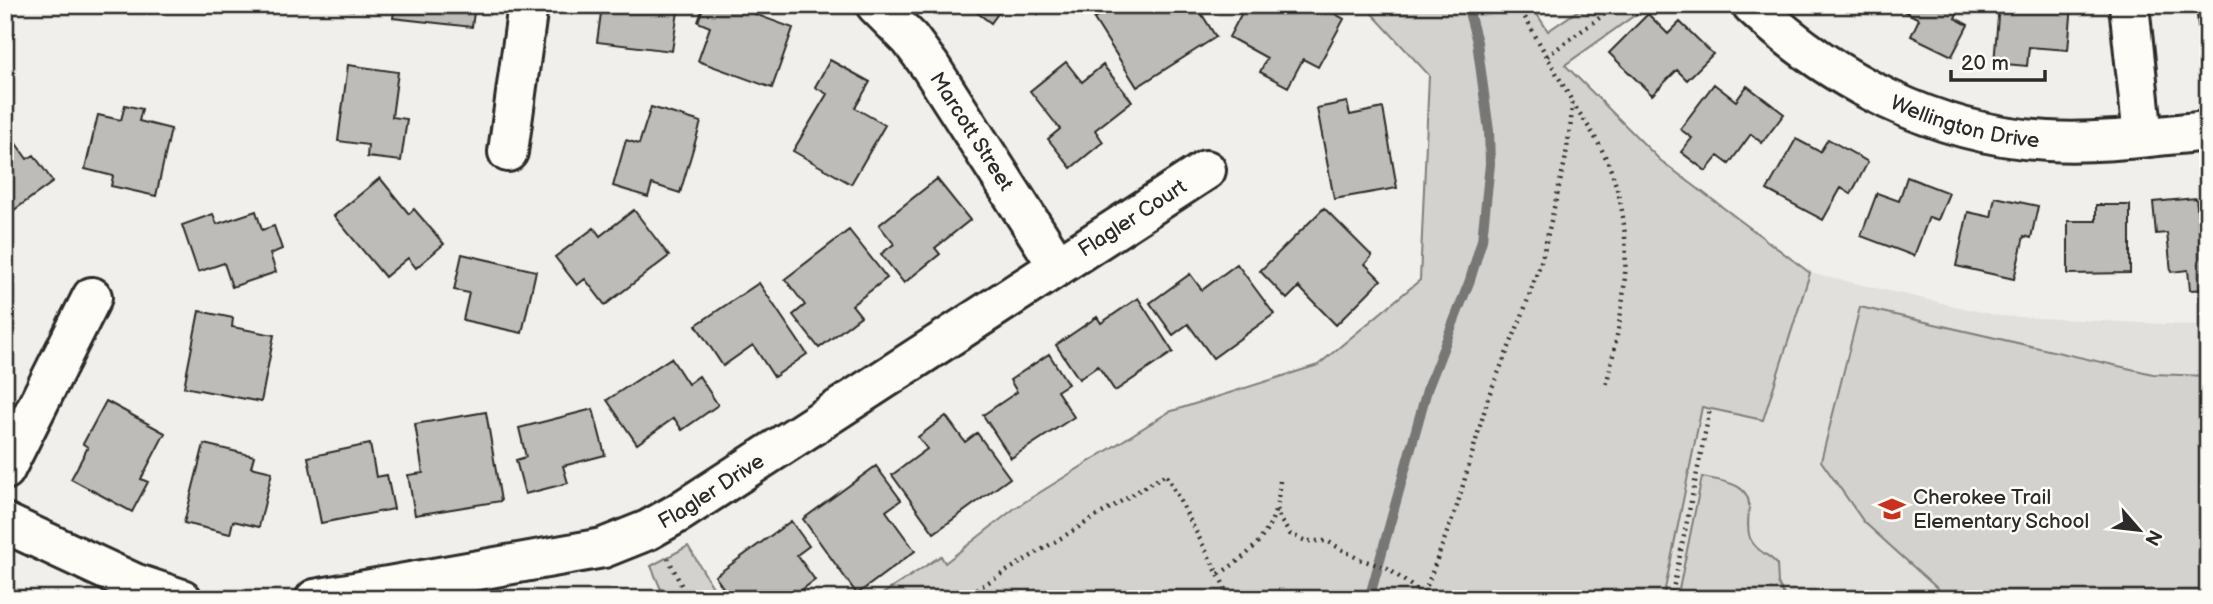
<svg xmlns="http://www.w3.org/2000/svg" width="2213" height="604" viewBox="0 0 2213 604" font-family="'Balsamiq Sans',sans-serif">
  <rect width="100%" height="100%" fill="#f0efeb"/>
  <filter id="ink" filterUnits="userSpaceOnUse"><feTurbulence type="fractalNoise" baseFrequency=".0143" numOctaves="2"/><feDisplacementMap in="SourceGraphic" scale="14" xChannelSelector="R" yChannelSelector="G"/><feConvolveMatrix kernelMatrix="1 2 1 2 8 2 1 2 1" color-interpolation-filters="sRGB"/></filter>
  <g filter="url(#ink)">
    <path fill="#e1e0dc" d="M1810 273 1999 316 2208 326V599H1557L1602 385 1763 420Z"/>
    <path fill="#d3d2cf" stroke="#7f7e7d" stroke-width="2" d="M1364 5H1531L1548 31 1586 5H1649L1565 65 1660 160 1810 273 1763 420 1702 407 1663 599H875L941 556 945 563 1015 508 1169 412 1318 365 1420 280 1429 75Z
      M1860 307 2153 374 2208 376V599H1949L1864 522 1821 461Z
      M1702 477C1723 481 1752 483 1749 510 1748 520 1747 529 1750 538 1755 551 1769 554 1777 564L1778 583 1786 599H1677Z
      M688 546 720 599H665L651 566Z"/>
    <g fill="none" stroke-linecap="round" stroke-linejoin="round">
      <path stroke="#777775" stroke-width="10" d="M1369 599 1427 390 1470 280 1482 240 1490 164 1489 131 1477 42 1467 5"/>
    </g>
    <path fill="#bdbcb8" stroke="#2b2b2b" stroke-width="2" d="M314 5H353V10Z
      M395 5H475L472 27 393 18Z
      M587 5H679L672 51 597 42 601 13 586 11Z
      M704 5H747L754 8 752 13 793 28 772 88 698 61 710 27 698 22Z
      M967 5H1004L991 23Z
      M1025 5H1044L1038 14Z
      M1115 5H1196L1216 37 1137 87 1094 19Z
      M1246 5H1319L1344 19 1318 67 1303 59 1288 87 1260 72 1267 58 1229 37Z
      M1892 5H1961L1955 18 1968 25 1952 56 1911 36 1919 19Z
      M1999 5H2072L2068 50 2029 47 2027 66 1994 63Z
      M2196 5H2208V35L2199 36Z
      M1648 14 1668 34 1680 22 1713 54 1687 80 1677 70 1652 95 1609 53Z
      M830 60 870 82 855 108 885 125 851 184 793 151 827 94 815 87Z
      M1066 62 1082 82 1103 65 1132 101 1095 130 1103 142 1071 168 1048 139 1060 129 1030 91Z
      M348 65 398 72 392 117 407 119 401 161 367 157 368 145 338 141Z
      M1714 84 1736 101 1747 86 1784 114 1762 143 1751 134 1729 164 1718 156 1706 171 1681 152 1692 138 1680 129Z
      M1347 102 1350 115 1383 108 1397 188 1334 199 1317 108Z
      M125 105 142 109 139 121 171 129 156 196 111 186 113 176 85 169 98 115 121 120Z
      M651 107 701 122 680 193 652 184 648 197 613 186 626 140 639 144Z
      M5 128 27 159 34 155 53 182 14 210 5 198Z
      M1796 139 1820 152 1828 139 1868 162 1851 194 1841 188 1823 220 1767 190Z
      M1907 177 1949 193 1938 220 1929 217 1914 256 1861 236 1877 193 1899 201Z
      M380 178 409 214 414 209 444 244 416 268 408 258 385 277 334 216Z
      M937 179 970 220 935 248 940 254 904 283 881 254 894 244 879 225Z
      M1995 197 2038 206 2031 238 2024 236 2014 279 1956 266 1968 212 1991 217Z
      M2196 198 2199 225 2208 224V289L2190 290 2188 270 2171 272 2167 233 2156 234 2153 202Z
      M2096 205H2130V273L2068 274V221H2096Z
      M1324 208 1372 256 1365 264 1381 280 1336 325 1299 287 1287 299 1260 271Z
      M634 210 669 256 605 305 585 279 577 285 555 257 594 228 600 236Z
      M256 211 262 230 274 226 282 249 270 254 276 272 232 287 224 263 198 272 182 225 213 214 217 224Z
      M849 230 887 278 852 305 861 316 819 348 793 315 805 305 785 279Z
      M462 254 536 271 522 333 463 320 469 293 454 290Z
      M1237 264 1274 314 1213 358 1188 324 1173 335 1150 303 1190 274 1202 290Z
      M759 283 807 354 774 377 753 345 723 366 696 325Z
      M1138 298 1173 352 1115 391 1098 366 1079 379 1056 345 1097 317 1101 323Z
      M199 311 233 318 232 327 274 335 261 402 184 387Z
      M1049 354 1068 384 1057 391 1074 417 1011 458 983 415 1017 392 1010 380Z
      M671 358 688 384 699 376 718 405 682 430 674 418 637 444 607 400Z
      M106 401 165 433 141 479 148 482 132 512 71 479 88 447 83 444Z
      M593 409 605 455 563 466 568 483 525 494 516 460 526 457 519 428Z
      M486 412 501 501 415 515 408 475 423 473 415 424Z
      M946 416 965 442 977 433 1010 478 934 533 892 475 927 449 918 437Z
      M204 444 254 456 251 467 272 472 259 527 233 521 230 534 184 523Z
      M370 444 376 477 387 475 394 509 321 523 308 457Z
      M876 466 901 500 886 511 915 551 857 594 803 519Z
      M791 521 809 546 797 555 815 580 789 599H731L715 576Z
      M5 591 20 599H5Z"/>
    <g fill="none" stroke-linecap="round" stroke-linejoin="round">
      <g stroke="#2b2b2b" stroke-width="44">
        <g id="minor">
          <path id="s1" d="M876 5 910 39 930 66 1058 266"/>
          <path id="s2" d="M1752 5C1832 81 1936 135 2048 141 2101 144 2155 136 2208 131"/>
          <path d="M2129 5 2143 137"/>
          <path d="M508 152 528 5"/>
          <path d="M5 470 92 297"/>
          <path d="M5 523 134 583 182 599"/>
          <path id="s3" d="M315 599 603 548 648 530 678 513 1206 170"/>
        </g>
      </g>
      <path stroke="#2b2b2b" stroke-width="4.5" stroke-dasharray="2 5" stroke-linecap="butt" d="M1547 56 1617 5
        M1572 102C1586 123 1601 144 1610 168 1638 239 1623 314 1606 386
        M1280 481 1277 507 1279 518 1290 534 1306 541H1327L1359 559 1387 568 1424 595
        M668 558 688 599
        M1219 574C1246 557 1267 540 1276 508
        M971 599 969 594 1166 474 1231 599
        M1422 599 1457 506 1489 395 1522 316 1542 259 1565 161 1571 122 1572 101 1518 5
        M1671 599 1710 409"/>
      <use href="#minor" stroke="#fdfcf7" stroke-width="38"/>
    </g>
  </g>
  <defs>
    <g id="school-bare" transform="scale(2.1)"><path d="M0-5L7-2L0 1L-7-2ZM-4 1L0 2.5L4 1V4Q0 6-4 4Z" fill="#c8321e" stroke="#fdfcf7" stroke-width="2.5" paint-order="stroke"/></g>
  </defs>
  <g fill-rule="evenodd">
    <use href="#school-bare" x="1892" y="509"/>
  </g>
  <g text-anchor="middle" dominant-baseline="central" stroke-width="5" stroke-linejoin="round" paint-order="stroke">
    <g font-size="21" fill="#2b2b2b" stroke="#fdfcf7">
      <text stroke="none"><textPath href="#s2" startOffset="247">Wellington Drive</textPath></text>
      <text stroke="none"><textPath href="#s1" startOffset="159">Marcott Street</textPath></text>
      <text stroke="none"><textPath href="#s3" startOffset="917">Flagler Court</textPath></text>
      <text stroke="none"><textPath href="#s3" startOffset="415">Flagler Drive</textPath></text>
    </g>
    <g font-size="21" fill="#2b2b2b" stroke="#fdfcf7" text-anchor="start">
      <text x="1913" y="497">Cherokee Trail<tspan x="1913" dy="24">Elementary School</tspan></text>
    </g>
  </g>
  <rect width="2213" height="604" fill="none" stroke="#fdfcf7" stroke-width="28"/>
  <rect x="14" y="14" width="2185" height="576" fill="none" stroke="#2b2b2b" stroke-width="2.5" filter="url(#ink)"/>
  <g transform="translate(2139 530) rotate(118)" stroke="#fdfcf7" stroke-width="5" paint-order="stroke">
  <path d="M0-5L12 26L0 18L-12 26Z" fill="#2b2b2b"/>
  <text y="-10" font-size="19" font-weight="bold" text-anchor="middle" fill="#2b2b2b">N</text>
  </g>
  <path d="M1951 70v10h94v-10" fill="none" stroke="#2b2b2b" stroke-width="3.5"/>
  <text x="1961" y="70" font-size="21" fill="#2b2b2b" stroke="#fdfcf7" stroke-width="5" paint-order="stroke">20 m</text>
</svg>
